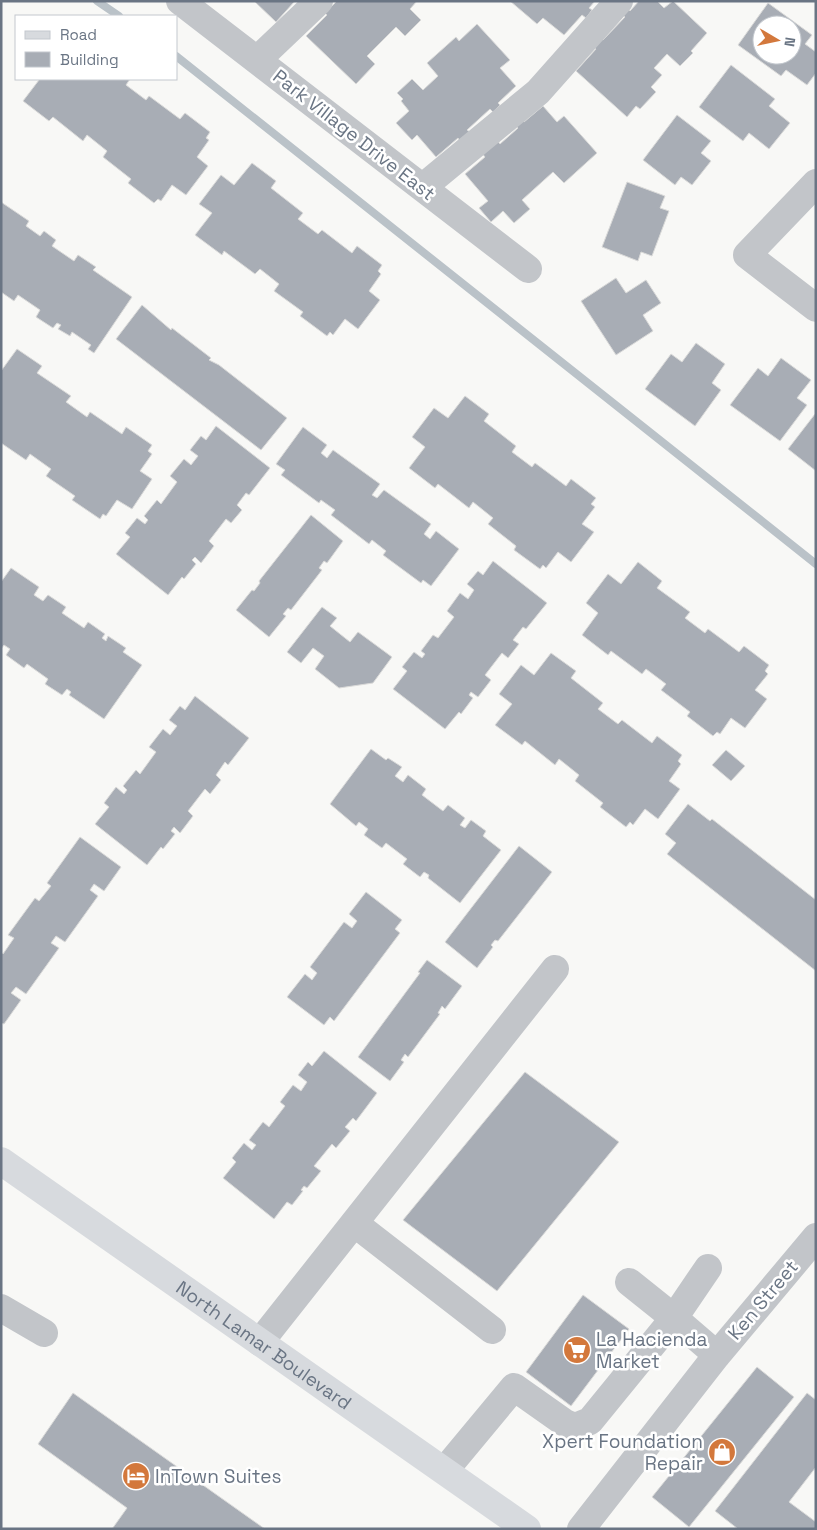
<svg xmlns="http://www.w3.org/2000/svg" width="817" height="1530" viewBox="0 0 817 1530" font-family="'Space Grotesk',sans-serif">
  <rect width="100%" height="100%" fill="#f8f8f6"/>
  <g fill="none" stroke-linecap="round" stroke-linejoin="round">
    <path stroke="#bac2c8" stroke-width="8" d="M97 1 119 16
      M176 56 816 564"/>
  </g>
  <path fill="#a8adb5" stroke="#dadad9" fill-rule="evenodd" d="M254 1H295L276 22Z
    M337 1H417L410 9 421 20 405 36 396 27 367 56 375 64 356 84 306 36 327 15 325 13Z
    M510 1H595L589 8 592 10 586 18 582 15 564 35 543 18 537 24Z
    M639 1H657L664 8 673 1 707 33 691 51 693 53 680 66 667 54 654 68 662 75 651 87 656 92 640 109 636 106 627 117 576 71 596 49 592 46 600 38 603 40 625 17 622 14 627 8 630 11Z
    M768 3 812 35 805 44 816 52V73L807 85 786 70 781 76 738 45ZM762 25H792V55H762Z
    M477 24 510 60 500 68 516 86 498 103 500 105 493 112 490 109 467 130 470 132 460 141 458 138 436 157 417 135 412 140 396 123 409 111 401 101 403 99 397 93 412 79 423 90 438 76 427 63 456 37 459 41Z
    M731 65 775 99 769 106 790 123 769 149 749 133 743 141 699 107Z
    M38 79H130L126 85 146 100 149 96 180 119 185 113 210 132 206 138 209 140 197 157 208 166 186 195 172 185 161 201 158 199 154 203 128 183 131 179 103 157 107 151 87 135 83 141 53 117 49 121 23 101 39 80Z
    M543 106 557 122 564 116 597 153 564 183 553 172 522 200 530 209 514 223 503 211 491 222 479 208 488 201 465 174 485 157 481 152 496 139 500 144 518 128 514 124 521 119 524 122Z
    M677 115 711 141 701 153 711 161 692 185 681 177 675 185 643 160Z
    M252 163 276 181 271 188 303 213 298 219 318 234 322 230 352 253 357 246 382 265 378 271 381 274 369 291 380 300 358 329 345 319 333 335 330 332 327 336 300 316 303 312 274 291 279 284 260 269 255 274 224 251 222 255 195 235 212 213 199 204 221 175 234 185Z
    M627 182 665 196 660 208 669 211 652 256 641 252 638 261 602 247Z
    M1 202 29 221 26 226 40 236 44 231 56 240 52 246 74 261 78 255 96 267 93 270 132 297 94 353 88 349 91 345 72 332 70 336 58 329 61 325 57 323 53 328 36 317 40 310 18 295 14 301 1 292Z
    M616 278 626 293 646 280 661 303 643 315 653 331 616 355 581 301Z
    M142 305 171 330 172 328 211 358 209 360 219 365 287 418 261 450 116 339Z
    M696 343 725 364 712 383 721 390 695 426 645 389 671 354 682 362Z
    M17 349 42 366 37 373 71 396 66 402 87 417 90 412 122 434 126 427 152 445 148 451 152 454 140 471 152 479 132 509 117 500 106 516 103 514 100 519 72 500 75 496 46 476 51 469 30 454 26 460 1 443V371Z
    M781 358 811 380 797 398 807 405 780 441 730 405 758 368 768 376Z
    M465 396 489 414 484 421 516 446 512 452 532 467 535 463 566 486 571 479 596 498 591 504 595 507 582 524 594 532 571 562 558 552 546 568 543 565 540 569 514 550 516 546 488 524 493 518 473 502 469 508 438 484 435 488 409 468 425 447 412 437 434 408 448 418Z
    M815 414 816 415V471L788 449Z
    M216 426 270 468 249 495 246 493 237 505 242 510 231 523 226 519 209 541 214 546 201 563 195 557 192 560 196 564 184 579 182 577 168 595 116 554 130 537 125 533 137 518 145 524 148 520 144 516 157 500 161 504 177 482 170 476 184 459 191 465 198 456 190 450 201 436 206 440Z
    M303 427 327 445 321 453 327 458 333 450 380 484 372 495 377 498 384 490 431 524 424 534 430 539 436 531 459 549 431 586 423 580 421 583 383 555 386 551 372 540 369 544 331 515 335 510 321 500 319 503 281 475 285 470 276 464Z
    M311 515 343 541 327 563 324 561 319 568 322 570 291 610 288 608 283 614 286 616 269 637 236 610 252 590 254 591 260 583 259 581Z
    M493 561 547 603 526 629 523 627 513 640 519 644 508 658 502 653 485 675 491 680 478 697 471 692 469 695 473 698 461 714 459 712 445 729 393 689 407 671 402 667 414 652 422 658 425 654 421 651 433 635 438 638 454 617 447 611 460 593 468 599 474 590 467 584 478 571 483 575Z
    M638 562 662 581 657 588 690 612 685 618 705 633 708 629 739 652 744 646 769 665 765 671 768 674 755 690 767 699 745 728 731 718 720 734 717 732 713 736 687 716 690 712 661 690 666 684 646 669 642 674 611 651 608 655 582 635 598 613 586 603 608 574 621 584Z
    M11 568 39 587 34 595 43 601 48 595 66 607 62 613 84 628 88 622 105 634 102 638 106 641 108 636 126 648 123 652 142 665 104 719 69 695 71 692 67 689 62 695 45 684 48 679 27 664 24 668 6 655 10 649 4 645 1 649V582Z
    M322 607 337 618 330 626 350 642 358 632 392 657 373 683 339 688 315 669 324 656 313 648 301 663 287 652Z
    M551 653 576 671 571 678 603 703 598 709 618 724 622 720 652 743 657 736 682 755 678 761 681 764 669 781 680 789 658 819 645 809 633 825 630 822 626 827 600 807 603 803 575 781 579 775 559 759 555 765 525 741 522 745 495 725 512 704 499 694 521 665 534 675Z
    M195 696 249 738 228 765 225 762 216 775 221 780 210 794 205 789 188 811 193 816 180 833 174 827 171 831 175 834 163 849 161 847 147 865 95 824 109 807 104 803 116 787 124 794 127 790 123 786 136 770 140 774 156 752 149 747 163 729 170 735 177 726 169 720 180 706 185 710Z
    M371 749 386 760 388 758 402 767 395 776 403 782 408 775 426 789 422 795 443 811 448 805 465 818 460 825 465 828 471 820 486 831 483 836 501 850 460 903 428 878 429 875 424 872 420 877 403 864 407 859 386 843 382 848 364 835 368 829 359 822 356 826 330 804Z
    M726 750 745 766 731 781 712 765Z
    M688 804 710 821 712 819 816 900V971L667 854 676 843 665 834Z
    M80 837 121 867 104 891 94 884 90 890 98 896 65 942 56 936 51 943 59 948 26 994 16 987 11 993 21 1000 4 1024 1 1023V952L3 954 14 938 8 935 35 898 39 901 51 886 47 883Z
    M519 846 552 872 498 941 495 940 491 945 493 947 477 968 445 942Z
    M366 892 402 920 395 929 400 933 334 1021 330 1017 324 1025 287 997 305 974 312 980 317 973 310 967 344 922 352 928 357 921 349 914Z
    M427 960 462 986 445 1009 442 1006 438 1013 440 1014 408 1057 405 1054 401 1060 404 1062 390 1081 358 1057 420 973 418 972Z
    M324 1051 377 1093 356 1121 353 1118 345 1127 350 1131 336 1148 332 1144 314 1166 321 1171 307 1188 304 1186 301 1190 303 1191 292 1205 287 1202 274 1219 223 1178 236 1162 232 1158 244 1143 252 1150 256 1145 249 1140 263 1122 269 1127 285 1106 280 1102 293 1085 301 1091 307 1082 298 1075 308 1062 312 1066Z
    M525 1072 619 1142 497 1291 403 1220Z
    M583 1295 629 1329 571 1406 526 1372Z
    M757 1367 794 1397 689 1527 652 1497Z
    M73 1393 265 1529H112L127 1508 38 1444Z
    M807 1393 816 1400V1467L789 1502 816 1522V1529H738L715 1511Z"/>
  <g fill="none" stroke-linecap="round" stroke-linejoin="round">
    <path stroke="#c2c5c9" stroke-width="28" d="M180 1 528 269
      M257 60 319 1
      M816 183 747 255 816 308
      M423 187 538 92 619 1
      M354 1223 492 1330
      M629 1282 674 1318 708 1268
      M1 1308 44 1333
      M260 1342 555 969
      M445 1470 514 1387 565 1423 575 1427 590 1421 674 1318 717 1355
      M581 1529 717 1355 816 1237"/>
    <path stroke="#d7dade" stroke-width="28" id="s1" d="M1 1161 527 1529"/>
  </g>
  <defs>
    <g id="supermarket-disc" transform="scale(1.4375)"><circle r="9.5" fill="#d3783c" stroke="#fff"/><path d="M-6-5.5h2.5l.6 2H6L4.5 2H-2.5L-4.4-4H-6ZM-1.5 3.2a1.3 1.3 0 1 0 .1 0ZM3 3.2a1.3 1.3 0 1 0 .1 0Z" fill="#fff"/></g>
    <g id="shop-disc" transform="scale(1.4375)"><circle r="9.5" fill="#d3783c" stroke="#fff"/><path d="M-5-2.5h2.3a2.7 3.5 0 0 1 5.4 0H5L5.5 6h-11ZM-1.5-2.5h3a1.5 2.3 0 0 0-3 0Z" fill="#fff"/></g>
    <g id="hotel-disc" transform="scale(1.4375)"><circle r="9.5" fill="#d3783c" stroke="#fff"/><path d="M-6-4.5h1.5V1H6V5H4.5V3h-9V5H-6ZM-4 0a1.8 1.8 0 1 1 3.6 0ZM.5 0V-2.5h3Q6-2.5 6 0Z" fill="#fff"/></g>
  </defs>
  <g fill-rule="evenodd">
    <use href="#supermarket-disc" x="577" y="1350"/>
    <use href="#shop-disc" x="722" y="1452"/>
    <use href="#hotel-disc" x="136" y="1476"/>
  </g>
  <g text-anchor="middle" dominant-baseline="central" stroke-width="5" stroke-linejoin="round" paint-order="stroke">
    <g font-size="19" fill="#6a7584" stroke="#fff">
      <text transform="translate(354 135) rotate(38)">Park Village Drive East</text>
      <text transform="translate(763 1300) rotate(-50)">Ken Street</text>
      <text stroke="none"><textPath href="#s1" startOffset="321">North Lamar Boulevard</textPath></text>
    </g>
    <g font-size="19" fill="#6a7584" stroke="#fff" text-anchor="start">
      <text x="596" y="1339">La Hacienda<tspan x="596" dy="22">Market</tspan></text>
      <text x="703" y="1441" text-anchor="end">Xpert Foundation<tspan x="703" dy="22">Repair</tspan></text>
      <text x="155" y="1476">InTown Suites</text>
    </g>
  </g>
  <rect width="817" height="1530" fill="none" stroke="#6a7584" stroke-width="5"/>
  <rect x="15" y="15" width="162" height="65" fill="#ffffff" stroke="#c3c8ce"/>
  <rect x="25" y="31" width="25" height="8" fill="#d7dade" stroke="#c3c8ce"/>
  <text x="60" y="40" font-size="15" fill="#6a7584">Road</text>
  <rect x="25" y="52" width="25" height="15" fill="#a8adb5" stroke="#c3c8ce"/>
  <text x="60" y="65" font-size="15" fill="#6a7584">Building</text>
  <g transform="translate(777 40) rotate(99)"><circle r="24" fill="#ffffff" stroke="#c3c8ce"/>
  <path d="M0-4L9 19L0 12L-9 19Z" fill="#d3783c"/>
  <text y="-8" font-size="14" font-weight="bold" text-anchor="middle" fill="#6a7584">N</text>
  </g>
</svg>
